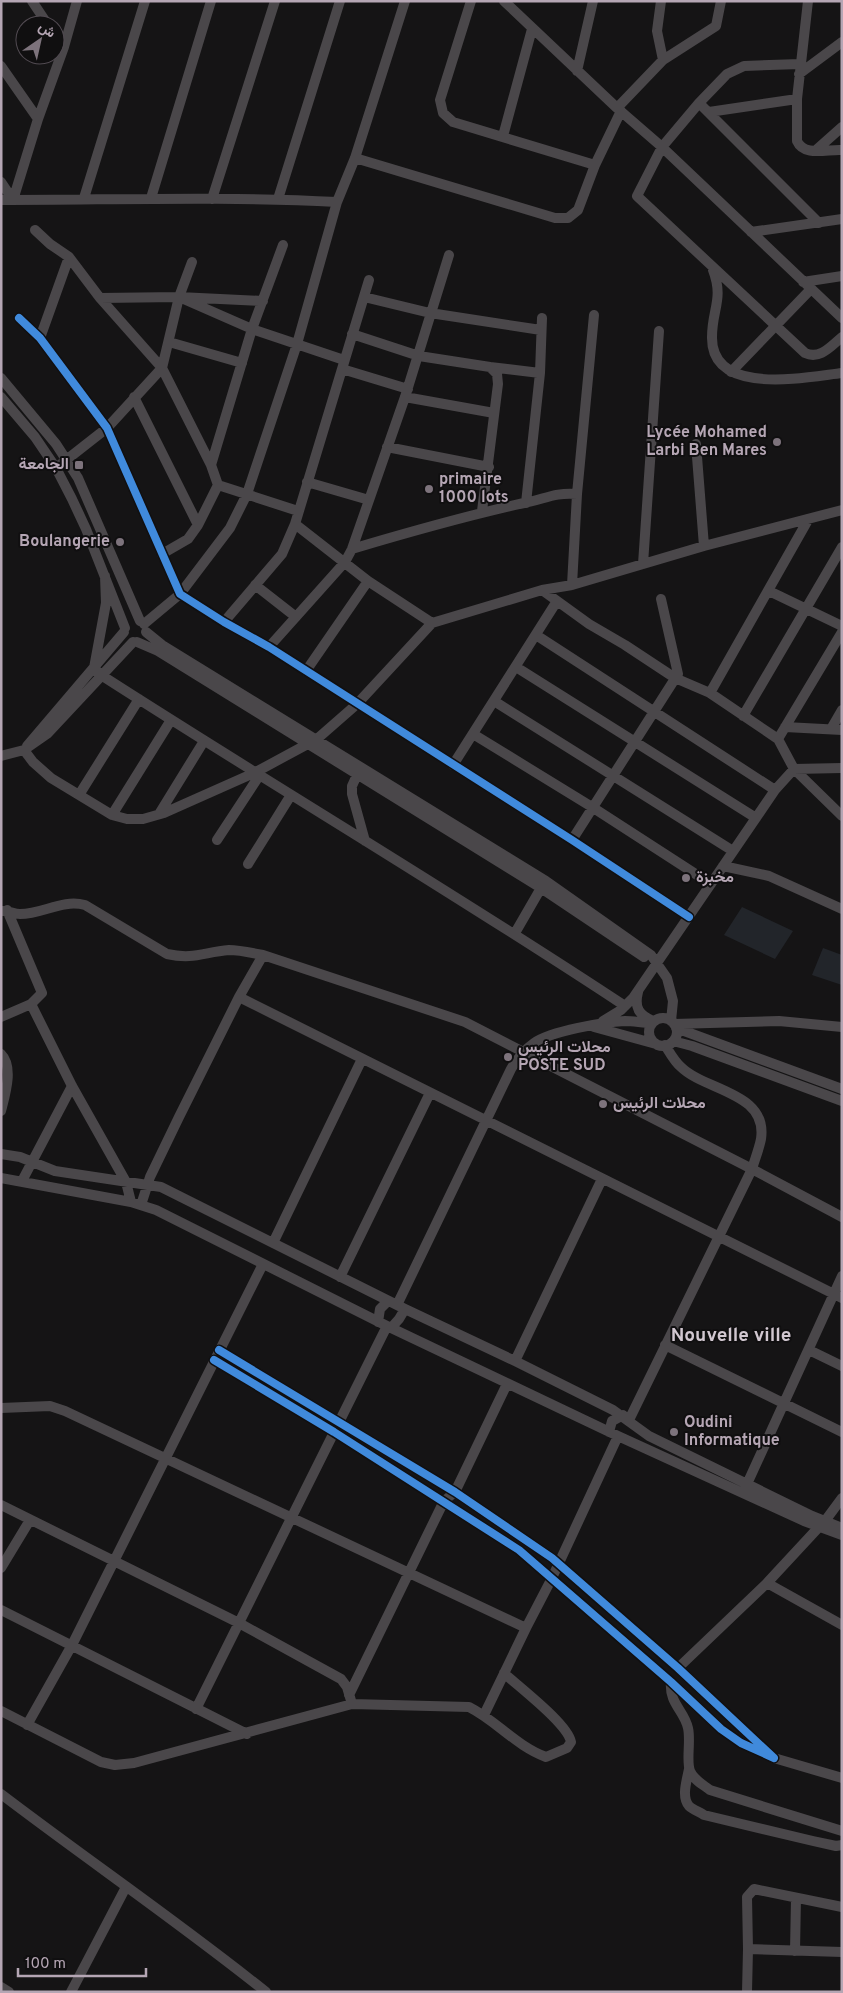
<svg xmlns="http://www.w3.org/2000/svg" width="843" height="1993" viewBox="0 0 843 1993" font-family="Overpass,Vazirmatn,sans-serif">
  <rect width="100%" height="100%" fill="#151415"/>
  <path fill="#22252a" d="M742 907 793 931 775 959 724 935Z
    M823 948 842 955V985L812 975Z"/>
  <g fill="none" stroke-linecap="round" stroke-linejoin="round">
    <path stroke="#4a474a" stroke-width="10" d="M32 1 48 25
      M471 1 440 100 443 113 453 122 595 165
      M504 1 617 108 662 147 842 318
      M661 1 657 31 663 60
      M808 1 797 99V141C804 157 827 149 842 150
      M55 34 64 47
      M800 64 744 66 727 74 699 103 662 147 637 196 805 353C820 360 831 346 842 337
      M1 66 38 119
      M577 71 593 1
      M799 74 842 42
      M699 103 819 223
      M617 108 663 60 716 26 721 1
      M709 112 797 99
      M503 136 532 29
      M815 151 842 127
      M355 158 555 218H568L578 210 595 165 621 111
      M1 182 13 200
      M84 198 145 1
      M151 198 211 1
      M212 199 275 1
      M278 199 340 1
      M1 200C113 200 225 196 337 202
      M13 200 38 119 64 47 77 1
      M35 230 50 244 69 257 40 338
      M751 232 842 219
      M69 257 100 298 162 368 211 465 218 485 198 525 188 539 162 554
      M713 270C724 299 712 309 712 337 711 397 806 377 842 373
      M803 282 842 276
      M179 297 252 329 344 360
      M364 297 430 313 541 330
      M100 298 179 297 263 301
      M19 318 40 338 107 428 180 594 224 622 269 647 572 840 689 917
      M352 334 419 356 490 367 497 374 498 384 482 511
      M169 342 242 363
      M490 367 540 373 542 318
      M342 369 408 389
      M731 372 811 289
      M1 378 56 444 78 478 140 621
      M1 397 35 437 56 468 72 499 86 529 125 628
      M134 397 198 525
      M405 397 494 413
      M696 444 704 546
      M387 447 489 467
      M211 465 252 329 283 245
      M56 468 107 428 162 368 179 297 192 262
      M307 482 369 500
      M218 485 298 511
      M526 503 540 373
      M295 524 368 581 432 623
      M352 549C409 532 466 516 524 503 545 499 555 492 577 494
      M643 564 659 331
      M105 576 106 603 94 668 101 675C275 787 453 892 625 1006
      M255 585 296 617
      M572 585 577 494 594 315
      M542 590 589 624 625 645 675 678 710 693 778 739 794 769 842 816
      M769 591 842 626
      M224 622 282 554 295 524 369 280
      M144 624 180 594 230 528 247 494 297 344 337 202 355 158 405 1
      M146 632 162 645 546 881 651 955 667 978 673 1001 671 1021
      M536 635 775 790
      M137 642 158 651 541 888 644 957
      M269 647 345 562 352 549 405 397 449 255
      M516 667 756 818
      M306 671 368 581
      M710 693 808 520
      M494 701 733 851
      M743 716 842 547
      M785 727 842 730
      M831 729 842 710
      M473 734 592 807 711 884
      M778 739 842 632
      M27 746 124 632
      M24 750 33 762 51 778 112 815 127 819H143L164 813 254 773 317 739 357 704 432 623 542 590 572 585 704 546 842 510
      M1 756 24 750 47 734 133 642
      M453 765 557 601
      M357 775 352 786V794L365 841
      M79 795 139 699
      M159 814 204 741
      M112 815 171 720
      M217 840 259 776
      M572 840 678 674 661 599
      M248 864 291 795
      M723 866 769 876 842 909
      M7 910 42 993 31 1004 72 1086 126 1182 131 1202
      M1 911C9 910 13 914 20 914 43 914 62 899 85 905L167 954C194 960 204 952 229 950 240 950 252 953 263 955L465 1022 752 1169 842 1217
      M515 933 541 888
      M638 992C634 1008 639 1015 653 1021
      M239 997 842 1298
      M1 1017 31 1004
      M649 1032a14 14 0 1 1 28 0a14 14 0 1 1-28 0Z
      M603 1021 621 1010 633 998 775 790 794 769 842 768
      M674 1024 779 1021 842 1027
      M594 1027 656 1044
      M676 1028 842 1089
      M673 1041 692 1046 842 1101
      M1 1054C14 1067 5 1095 1 1111
      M1 1154 20 1157 55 1171 161 1187 405 1309 515 1361 613 1410 649 1436 812 1516 842 1528
      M1 1178 131 1202 156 1210 387 1326 618 1436 804 1521 842 1535
      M22 1181 72 1086
      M141 1205 150 1177 179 1117 239 997 263 955
      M273 1243 362 1059
      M340 1277 430 1093
      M397 1305 511 1069C517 1059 524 1050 534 1043 551 1031 604 1022 625 1021 634 1021 643 1023 652 1023
      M378 1322 380 1309 388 1301
      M391 1328 399 1319 405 1309
      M665 1345 842 1432
      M809 1350 842 1366
      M214 1360 334 1432 519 1550 671 1682 721 1729 741 1743 774 1758 678 1668 552 1558 455 1492 219 1350
      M515 1361 602 1179
      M1 1408 50 1406 65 1411 526 1628
      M629 1420 752 1169C755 1159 759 1149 761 1139 768 1092 705 1091 681 1067 674 1061 670 1053 665 1045
      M609 1432 612 1421 623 1415
      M747 1484 842 1276
      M1 1505 239 1623 341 1679 347 1687 352 1704
      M1 1568 30 1520
      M767 1583 842 1625
      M1 1610 247 1734
      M678 1668 767 1583 818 1528 825 1521 842 1498
      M671 1682C669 1704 684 1710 688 1728 691 1741 686 1761 690 1771 694 1780 702 1784 710 1790L842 1831
      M349 1695 444 1501 455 1492 507 1384
      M196 1709 387 1326
      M1 1711 101 1762 115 1765 134 1763 352 1704 469 1707C497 1721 516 1746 546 1757L567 1748 571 1742C568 1724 519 1687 504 1673
      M484 1715 526 1628 552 1578 618 1436
      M27 1725 72 1645 263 1264
      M774 1758 842 1778
      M689 1769C687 1780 681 1797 689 1806 693 1810 700 1812 704 1815L813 1841 836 1846 842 1845
      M1 1794C89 1861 180 1923 266 1992
      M748 1949 842 1952
      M795 1951 796 1898
      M1 1987 9 1992
      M71 1992 126 1887
      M747 1992 748 1949 747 1897 754 1889 842 1907"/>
    <g stroke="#100f10" stroke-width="11">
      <path id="cycleway" d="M19 318 40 338 107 428 180 594 224 622 269 647 572 840 689 917
        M214 1360 334 1432 519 1550 671 1682 721 1729 741 1743 774 1758 678 1668 552 1558 455 1492 219 1350"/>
    </g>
    <use href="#cycleway" stroke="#408adc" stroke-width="8"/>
  </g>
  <g fill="#7d737c" stroke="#100f10" stroke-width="2">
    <circle cx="777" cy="442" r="5"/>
    <rect x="74" y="460" width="10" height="10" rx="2.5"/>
    <circle cx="429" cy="489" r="5"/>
    <circle cx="120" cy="542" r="5"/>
    <circle cx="686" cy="878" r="5"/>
    <circle cx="508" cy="1057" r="5"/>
    <circle cx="603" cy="1104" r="5"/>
    <circle cx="674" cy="1432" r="5"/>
  </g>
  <g text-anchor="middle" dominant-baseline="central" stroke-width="4" stroke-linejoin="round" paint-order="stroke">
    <g font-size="16" font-weight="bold" fill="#b5a6b4" stroke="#100f10" text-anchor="start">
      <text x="767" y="433" text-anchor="end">Lycée Mohamed<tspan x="767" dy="18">Larbi Ben Mares</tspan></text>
      <text x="69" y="465" text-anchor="end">الجامعة</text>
      <text x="439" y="480">primaire<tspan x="439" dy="18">1000 lots</tspan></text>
      <text x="110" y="542" text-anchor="end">Boulangerie</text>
      <text x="696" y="878">مخبزة</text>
      <text x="518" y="1048">محلات الرئيس<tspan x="518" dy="18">POSTE SUD</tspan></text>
      <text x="613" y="1104">محلات الرئيس</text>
      <text x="684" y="1423">Oudini<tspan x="684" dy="18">Informatique</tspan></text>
    </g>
    <g font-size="19" font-weight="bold" fill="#d1c7d0" stroke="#100f10">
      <text x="731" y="1336">Nouvelle ville</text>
    </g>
  </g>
  <rect width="843" height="1993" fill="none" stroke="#b5a6b4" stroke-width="5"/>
  <g transform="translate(40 40) rotate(34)"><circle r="24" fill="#100f10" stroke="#524b52"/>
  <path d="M0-4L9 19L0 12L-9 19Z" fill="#7d737c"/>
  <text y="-8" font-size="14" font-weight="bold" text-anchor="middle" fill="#b5a6b4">ش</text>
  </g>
  <path d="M18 1968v8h128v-8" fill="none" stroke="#b5a6b4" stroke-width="2.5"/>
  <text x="25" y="1968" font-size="15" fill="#b5a6b4" stroke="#100f10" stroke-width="4" paint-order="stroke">100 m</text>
</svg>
